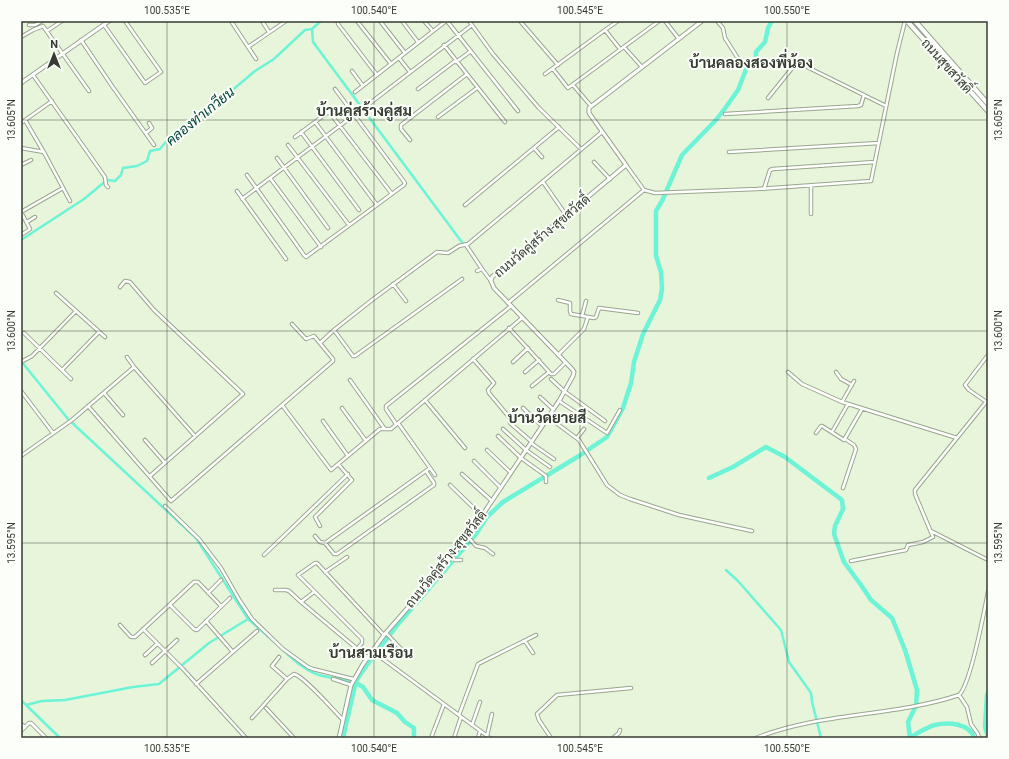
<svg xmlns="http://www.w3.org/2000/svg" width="1009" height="759" viewBox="0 0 1009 759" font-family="Roboto,Sarabun,sans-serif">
  <rect width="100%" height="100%" fill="#e7f6db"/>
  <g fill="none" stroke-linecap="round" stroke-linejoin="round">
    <path stroke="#6df3d6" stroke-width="2.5" d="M312 29 313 42 464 245
      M21 240 84 199 107 180 115 181 121 175 123 168 137 166 147 161 150 151 160 149 169 138 181 131 217 103 255 71 274 59 305 30 312 29 321 21
      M21 361 68 419 196 538 248 619 278 645
      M726 570 738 581 781 630 789 662 811 693 812 702 821 738
      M283 650C293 659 305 671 319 675 331 678 343 679 356 683
      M21 700 60 738
      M26 705 42 701 65 700 133 687 159 684 209 643 248 619"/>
    <path stroke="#6df3d6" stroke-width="4.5" d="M709 478 733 467 766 447 785 457 842 500 843 509 835 526 834 534 844 562 861 585 871 600 892 618 905 650 917 690 916 706 908 722 910 738
      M356 683 363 687 372 700 397 713 405 722 414 728V738
      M988 693 987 695 985 727 988 737
      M343 738 356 681 369 662 399 623 476 534 487 517 503 502 579 456 607 437 623 408 631 383 634 362 643 334 660 300 662 289 661 272 656 256V211L662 201 682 155 716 120 726 107 738 90 747 67 756 63V52L765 42 768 28 772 21
      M909 738C917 734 926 727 935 725 948 722 970 723 974 738"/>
    <g stroke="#99a68e" stroke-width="4.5">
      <path id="minor" d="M231 21 256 59
        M262 21 269 32
        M338 21V24L377 75
        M357 21 391 64
        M380 21 405 53
        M402 21 418 42
        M424 21 433 31
        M447 21 518 111
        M469 21 493 54 539 108 581 149
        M520 21 558 65
        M618 21 605 30 620 49
        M665 21 679 39
        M717 21 723 28 725 38 739 60 737 67
        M29 25H35L42 21
        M104 25 145 83 161 72 125 21
        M47 31 62 21
        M21 37 33 30 43 26 89 91
        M81 40 112 86 154 145
        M444 45 505 122
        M248 47 286 21
        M624 47 642 67
        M399 58 410 72
        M456 62 471 51
        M553 69 568 88 659 21
        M352 71 363 86
        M545 74 605 30
        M33 75 105 177 106 185 108 187
        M573 85 591 106
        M418 89 455 61
        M355 92 446 21
        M768 98 797 62 886 106
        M725 114 858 106 861 105 864 95
        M438 117 477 88
        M25 120 46 156 70 201
        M315 122 377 205
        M21 123 52 101
        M301 132 359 210
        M146 133 152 128 149 123
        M295 137 327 113H330L392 194
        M410 140 401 129V125L467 74
        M288 145 349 225
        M21 148 44 152
        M534 148 542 157
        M729 152 879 143
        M277 158 328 228
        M594 162 610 179
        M21 165 31 160
        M626 165 644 190 655 193 757 189 871 181 897 53 905 21
        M247 175 304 255 306 257 404 185 405 183 335 89
        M270 178 321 247
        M543 182 566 215
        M764 189 770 170 773 169 875 162
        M237 191 286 259
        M242 199 361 110 472 25
        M465 205 559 127
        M21 212 63 188
        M21 212 30 229 21 235
        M811 214V186
        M27 222 35 217
        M466 245 482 269
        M477 271 482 269 491 281
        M393 284 406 301
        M120 287 125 281 130 282 154 310 243 394 150 476
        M56 293 105 337
        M558 300 570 303V311L571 314 594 318 596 317 599 308 638 313
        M508 303 644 190
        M582 316 586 301
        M509 328 551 374H554L565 363
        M334 330 353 356H355L462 279
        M24 333 71 379
        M320 343 334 330 372 300 437 252 448 253 459 246 468 244 602 132
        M558 355 584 329 588 317
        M988 355 965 385 969 390 988 403
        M127 357 134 367 195 436
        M473 359 494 383 488 390 489 393 509 417
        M21 362 32 356 76 311
        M513 362 528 348
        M62 370 99 332
        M525 372 539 360
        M788 372 802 384 842 402 957 438
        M836 372 841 379 852 385
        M551 379 564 391 605 421
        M350 380 384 428
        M532 386 549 372
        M21 391 53 433
        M104 393 123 415
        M540 397 553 409
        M425 400 465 448
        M559 401 607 433 620 410
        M842 402 854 381
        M282 405 331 470 380 429H391L522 318
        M88 406 171 501 333 361V359L314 336 306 339 292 324
        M342 408 366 441
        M523 408 542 426
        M548 417 579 440 607 485 620 495 630 499 679 515 752 531
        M323 421 348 456
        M398 423 435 475
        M510 423 532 442
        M396 424 386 409V406L511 306
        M503 429 526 450 550 467
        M832 432 848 404
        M816 433 821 426H822L844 440 862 409
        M498 436 521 458 546 476V482
        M577 438 584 429
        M145 440 165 463
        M531 443 554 459
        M487 450 511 473
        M21 456 72 420 134 367
        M474 461 501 488
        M462 474 492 501
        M450 485 482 516
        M843 488 856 449 854 445 845 439
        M165 506 199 539 221 568 240 601 252 619 283 649 308 667 313 669 353 679
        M320 526 315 517 352 480 339 465
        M931 531 988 560
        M315 536 320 542 325 543 334 554H337L434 485V483L426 471
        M468 537 476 546 485 548 493 554
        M325 543 430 468
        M264 555 348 474
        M451 557 455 560H461
        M851 561 906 550 908 545 923 542 933 537 915 494V490L986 402
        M325 572 347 557
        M275 590H286L289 591 301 602 367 657
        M208 593 221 580
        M301 602 314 592
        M170 605 194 629 197 630 230 598
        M206 621 233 652
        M120 625 131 637H135L194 582H198L221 606
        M143 629 183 669 246 738
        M386 633 404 652
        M525 641 533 653
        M357 649 362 643V639L298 575 315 563H317L384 635
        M372 651 490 738
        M145 655 157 644
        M279 657 272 666 287 679
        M152 663 177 640
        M333 679 351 685
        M196 684 257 631
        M959 695 967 707 971 724 978 734 979 738
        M266 708 294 738
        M459 715 478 664 536 635
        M252 718 287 679 294 674C305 677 333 710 343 720
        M21 724 25 727
        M472 725 480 702
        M21 731 29 723H31L46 738
        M487 736 492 714
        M431 738 444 704
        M454 738 461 717
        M478 738 480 731
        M551 738 539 720 537 714 557 695 631 688
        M613 738 619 733 620 730
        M756 738C820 712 893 717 959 695 971 684 984 612 988 592"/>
    </g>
    <g stroke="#99a68e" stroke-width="5">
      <path id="tertiary" d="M21 83 109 21
        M339 738 351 685 363 664 384 635 440 571 471 532 559 401 573 376 574 372 572 369 494 288 491 281 492 277 626 165 589 113V108L702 21"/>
    </g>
    <g stroke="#99a68e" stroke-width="6">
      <path id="primary" d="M907 21 988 111
        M915 21 988 104"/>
    </g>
    <use href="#minor" stroke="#fff" stroke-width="2.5"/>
    <use href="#tertiary" stroke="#fff" stroke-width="3"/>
    <use href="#primary" stroke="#fff" stroke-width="4"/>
  </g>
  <path fill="none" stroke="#363c31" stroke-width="1" stroke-opacity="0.45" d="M167 21V738M374 21V738M580 21V738M787 21V738M21 120H988M21 331H988M21 543H988"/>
  <g text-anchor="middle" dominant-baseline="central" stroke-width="4" stroke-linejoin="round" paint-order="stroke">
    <g font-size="13" fill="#363c31" stroke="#fbfef9">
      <text transform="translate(947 66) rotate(48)">ถนนสุขสวัสดิ์</text>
      <text transform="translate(542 236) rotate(-40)">ถนนวัดคู่สร้าง-สุขสวัสดิ์</text>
      <text transform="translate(446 559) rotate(-51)">ถนนวัดคู่สร้าง-สุขสวัสดิ์</text>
    </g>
    <g font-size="14" font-style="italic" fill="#024238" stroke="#fbfef9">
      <text transform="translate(200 116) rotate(-39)">คลองท่าเกวียน</text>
    </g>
    <g font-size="15" font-weight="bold" fill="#363c31" stroke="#fbfef9">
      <text x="751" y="63">บ้านคลองสองพี่น้อง</text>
      <text x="364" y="111">บ้านคู่สร้างคู่สม</text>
      <text x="547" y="418">บ้านวัดยายสี</text>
      <text x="371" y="653">บ้านสามเรือน</text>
    </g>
  </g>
  <rect width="1009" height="759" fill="none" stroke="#fbfef9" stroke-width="44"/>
  <g transform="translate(54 54)" stroke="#fbfef9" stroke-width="3" paint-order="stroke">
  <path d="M0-3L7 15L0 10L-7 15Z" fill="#363c31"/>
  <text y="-6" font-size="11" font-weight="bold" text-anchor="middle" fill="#363c31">N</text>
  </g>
  <rect x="22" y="22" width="965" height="715" fill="none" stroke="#363c31" stroke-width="1.5"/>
  <g font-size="10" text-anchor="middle" fill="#363c31">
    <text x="167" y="14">100.535°E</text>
    <text x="374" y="14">100.540°E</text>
    <text x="580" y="14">100.545°E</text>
    <text x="787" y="14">100.550°E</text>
    <text transform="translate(11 120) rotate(-90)" y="4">13.605°N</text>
    <text transform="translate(998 120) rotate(-90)" y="4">13.605°N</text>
    <text transform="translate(11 331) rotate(-90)" y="4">13.600°N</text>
    <text transform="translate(998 331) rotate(-90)" y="4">13.600°N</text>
    <text transform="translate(11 543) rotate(-90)" y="4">13.595°N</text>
    <text transform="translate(998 543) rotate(-90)" y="4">13.595°N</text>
    <text x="167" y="752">100.535°E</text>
    <text x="374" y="752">100.540°E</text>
    <text x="580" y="752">100.545°E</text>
    <text x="787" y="752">100.550°E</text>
  </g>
</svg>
